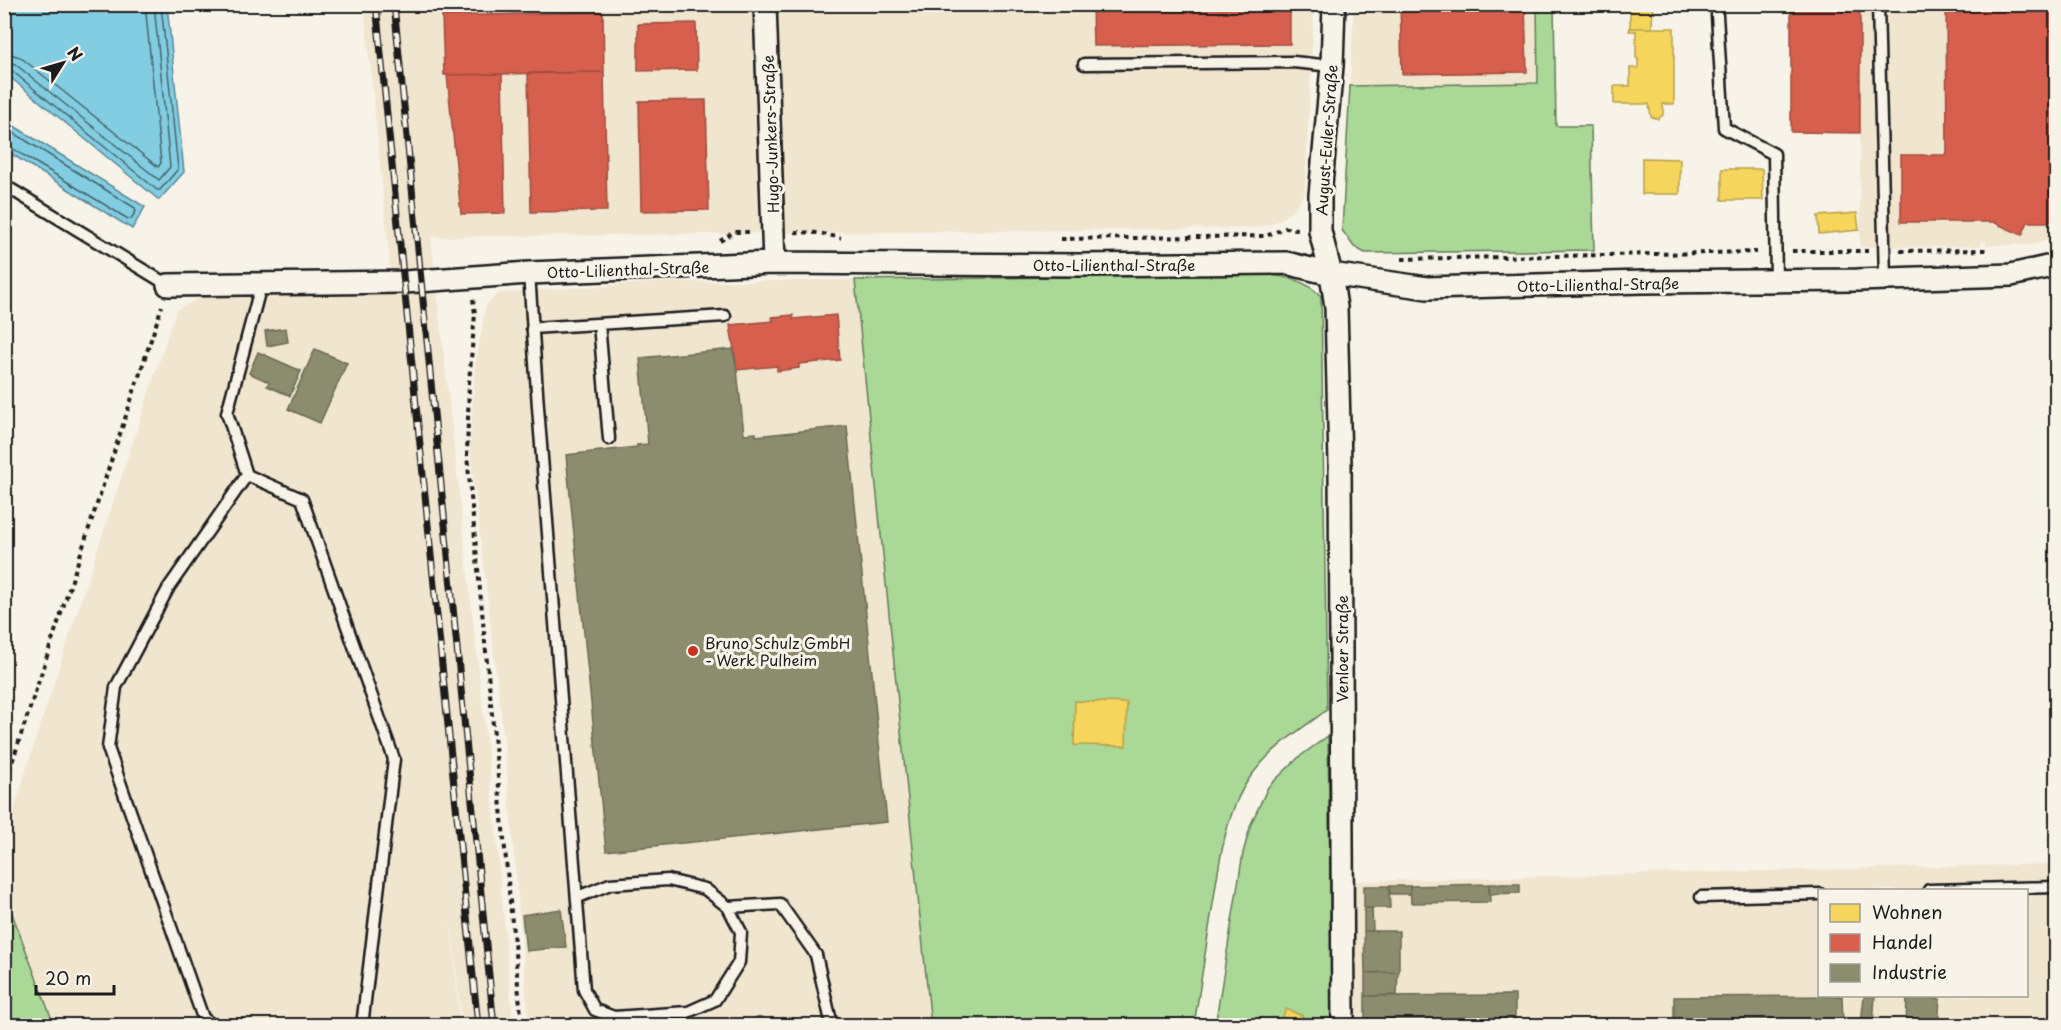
<svg xmlns="http://www.w3.org/2000/svg" width="2061" height="1030" viewBox="0 0 2061 1030" font-family="'Playpen Sans',sans-serif">
  <rect width="100%" height="100%" fill="#f7f3e8"/>
  <filter id="ink" filterUnits="userSpaceOnUse"><feTurbulence type="fractalNoise" baseFrequency=".0167" numOctaves="2"/><feDisplacementMap in="SourceGraphic" scale="12" xChannelSelector="R" yChannelSelector="G"/><feConvolveMatrix kernelMatrix="1 2 1 2 8 2 1 2 1" color-interpolation-filters="sRGB"/></filter>
  <g filter="url(#ink)">
    <path fill="#f0e5cf" fill-rule="evenodd" d="M364 5H1314L1305 193 1293 210 1280 220 1266 226 1252 228 431 237 496 830 513 1025H462L450 916 460 1025H54L5 895V840L36 738 176 310 212 292 393 294Z
      M1354 5H1537L1538 83 1350 86Z
      M1860 5H2056V236L2036 244 2023 245H1986V241H1981V246L1860 247Z
      M855 280 931 1025H529L504 740 470 448 475 367 486 305 499 293 664 282Z
      M2056 864V1025H1355L1353 881ZM1820 890H2026V996H1820Z"/>
    <path fill="#aad897" stroke="#637a5a" stroke-width="1.5" d="M1537 5H1554L1556 126H1591L1594 250 1365 253 1354 247 1342 230 1350 86 1538 83Z
      M1264 274C1287 277 1304 279 1321 296L1327 710C1302 728 1274 746 1254 772 1223 811 1219 869 1211 916 1205 953 1200 989 1194 1025H931L855 280Z
      M1328 736 1332 1025 1215 1026 1243 853 1251 824 1268 787 1299 757Z
      M4 895H5L54 1025H5Z"/>
    <path fill="#82cde2" stroke="#598693" stroke-width="1.5" d="M15 4 167 5 184 172 159 200 5 73V12Z
      M6 121 145 207 132 229 5 150V124Z"/>
    <path fill="#f6d55c" stroke="#b59e49" stroke-width="1.5" d="M1630 4H1656L1653 5 1652 28H1630Z
      M1630 28H1674V104H1663V115L1658 119 1651 117 1649 104H1614V86H1630V68H1638V59L1636 58V31H1629Z
      M1642 158 1680 159V194H1642Z
      M1722 169H1762L1763 200H1722Z
      M1857 213 1859 230 1819 234 1818 216Z
      M1075 701 1127 703 1126 746 1074 745Z
      M1286 1009 1303 1016 1299 1026H1279Z"/>
    <path fill="#d6604d" stroke="#9e4c3e" stroke-width="1.5" d="M1092 4H1290V44L1093 46Z
      M1400 4H1525L1527 72 1402 74Z
      M1791 4H1860V133L1791 132Z
      M1946 4H2056V222H2028L2022 235 1993 222H1901V155H1947Z
      M603 12 604 72 444 75 442 16Z
      M696 23 697 70 638 71V24Z
      M604 72 607 211 531 212 528 73Z
      M502 74 505 213 461 214 447 75Z
      M706 100 709 210 641 211 639 101Z
      M793 315V319L836 315 840 360 799 364V368L777 371V366L737 370 730 325 773 321 772 317Z"/>
    <path fill="#8c8c6e" stroke="#6a6a55" stroke-width="1.5" d="M286 328 288 342 267 346 265 331Z
      M315 349 347 363 320 423 288 409Z
      M733 349 737 370 744 434 756 433V436L847 426 887 822 606 851 566 455 637 447V445L648 444 640 358Z
      M258 352 301 371 290 396 267 386 269 382 249 373Z
      M1489 884H1520V893L1489 894Z
      M1489 884 1490 902 1411 903 1410 886Z
      M1364 886H1389L1390 908H1364Z
      M1389 886H1410V894H1390Z
      M1364 908H1372L1373 931H1364Z
      M561 909 566 947 526 951 522 915Z
      M1364 931H1399V972L1365 973Z
      M1398 972 1397 995 1365 996V973Z
      M1515 995V1026H1365V996Z
      M1842 996 1843 1026H1674V997Z
      M1864 996H1875L1873 1025 1861 1024Z
      M1907 996 1940 999 1938 1026H1906Z"/>
    <g fill="none" stroke-linecap="round" stroke-linejoin="round">
      <path stroke="#45636b" stroke-width="1.5" d="M4 52 20 57 158 167 161 163 145 4
        M4 61 15 64 159 180 170 167 154 4
        M4 69 11 70 157 190H160L178 169 161 4
        M4 127 135 208 136 211 131 219H128L10 147 4 146"/>
      <g stroke="#1c1c1c" stroke-width="15">
        <path id="service" d="M1878 4 1885 279
          M1717 15 1724 128 1774 154 1776 280
          M1084 64 1293 62 1332 66
          M4 185 168 285
          M529 273 538 407 584 990 595 1010 614 1017 688 1012 715 1000 739 962 741 932 728 907 705 889 668 880 610 884 578 897
          M261 285 227 413 247 475 302 499 394 759 362 1026
          M599 324 609 439
          M532 328 725 316
          M1929 890 2056 887
          M1701 897 1820 894
          M728 907 780 904 816 955 832 1026
          M214 1026 203 1018 108 748 116 687 169 587 247 475"/>
      </g>
      <g stroke="#1c1c1c" stroke-width="26">
        <path id="minor" d="M765 4 774 263
          M1334 4 1332 66 1320 195V231L1331 274 1336 307 1340 464 1343 1026
          M168 285 405 282 529 273 774 263 1079 265 1286 263 1331 274 1427 288 1643 282 1857 280 2011 275 2056 265"/>
      </g>
      <path stroke="#1c1c1c" stroke-width="4" stroke-dasharray="4.5 4.5" stroke-linecap="butt" d="M795 232 819 233 841 238
        M1061 239 1266 236 1285 228 1298 229
        M720 241 734 232H751
        M1792 251H1868
        M1900 251 1988 250
        M1402 259 1757 252
        M473 299 475 314 469 382 467 455 522 1026
        M4 787 162 306"/>
      <use href="#service" stroke="#f7f3e8" stroke-width="10"/>
      <use href="#minor" stroke="#f7f3e8" stroke-width="21"/>
      <g stroke="#1c1c1c" stroke-width="7">
        <path id="rail" d="M376 4 478 1026
          M394 4 494 1026"/>
      </g>
      <use href="#rail" stroke="#f7f3e8" stroke-width="4.5" stroke-dasharray="14" stroke-linecap="butt"/>
    </g>
  </g>
  <circle fill="#c8321e" stroke="#f7f3e8" stroke-width="2" cx="693" cy="651" r="6"/>
  <g text-anchor="middle" dominant-baseline="central" stroke-width="6" stroke-linejoin="round" paint-order="stroke">
    <g font-size="15" fill="#1c1c1c" stroke="#f7f3e8">
      <text transform="translate(770 134) rotate(-92)">Hugo-Junkers-Straße</text>
      <text transform="translate(1326 140) rotate(-86)">August-Euler-Straße</text>
      <text x="1114" y="264">Otto-Lilienthal-Straße</text>
      <text transform="translate(628 269) rotate(-2)">Otto-Lilienthal-Straße</text>
      <text transform="translate(1598 284) rotate(-1)">Otto-Lilienthal-Straße</text>
      <text transform="translate(1341 649) rotate(-90)">Venloer Straße</text>
    </g>
    <g font-size="15" fill="#1c1c1c" stroke="#f7f3e8" text-anchor="start">
      <text x="705" y="642">Bruno Schulz GmbH<tspan x="705" dy="17">- Werk Pulheim</tspan></text>
    </g>
  </g>
  <rect width="2061" height="1030" fill="none" stroke="#f7f3e8" stroke-width="24"/>
  <rect x="12" y="12" width="2037" height="1006" fill="none" stroke="#1c1c1c" stroke-width="2" filter="url(#ink)"/>
  <rect x="1818" y="889" width="210" height="108" fill="#f7f3e8" stroke="#9f9d96" stroke-width="1.5"/>
  <rect x="1830" y="904" width="30" height="18" fill="#f6d55c" stroke="#9f9d96" stroke-width="1.5"/>
  <text x="1872" y="919" font-size="18" fill="#1c1c1c">Wohnen</text>
  <rect x="1830" y="934" width="30" height="18" fill="#d6604d" stroke="#9f9d96" stroke-width="1.5"/>
  <text x="1872" y="949" font-size="18" fill="#1c1c1c">Handel</text>
  <rect x="1830" y="964" width="30" height="18" fill="#8c8c6e" stroke="#9f9d96" stroke-width="1.5"/>
  <text x="1872" y="979" font-size="18" fill="#1c1c1c">Industrie</text>
  <g transform="translate(63 63) rotate(53)" stroke="#f7f3e8" stroke-width="4.5" paint-order="stroke">
  <path d="M0-4.5L10 22L0 15L-10 22Z" fill="#1c1c1c"/>
  <text y="-9" font-size="16" font-weight="bold" text-anchor="middle" fill="#1c1c1c">N</text>
  </g>
  <path d="M36 985v9h78v-9" fill="none" stroke="#1c1c1c" stroke-width="3"/>
  <text x="45" y="985" font-size="18" fill="#1c1c1c" stroke="#f7f3e8" stroke-width="4.5" paint-order="stroke">20 m</text>
</svg>
